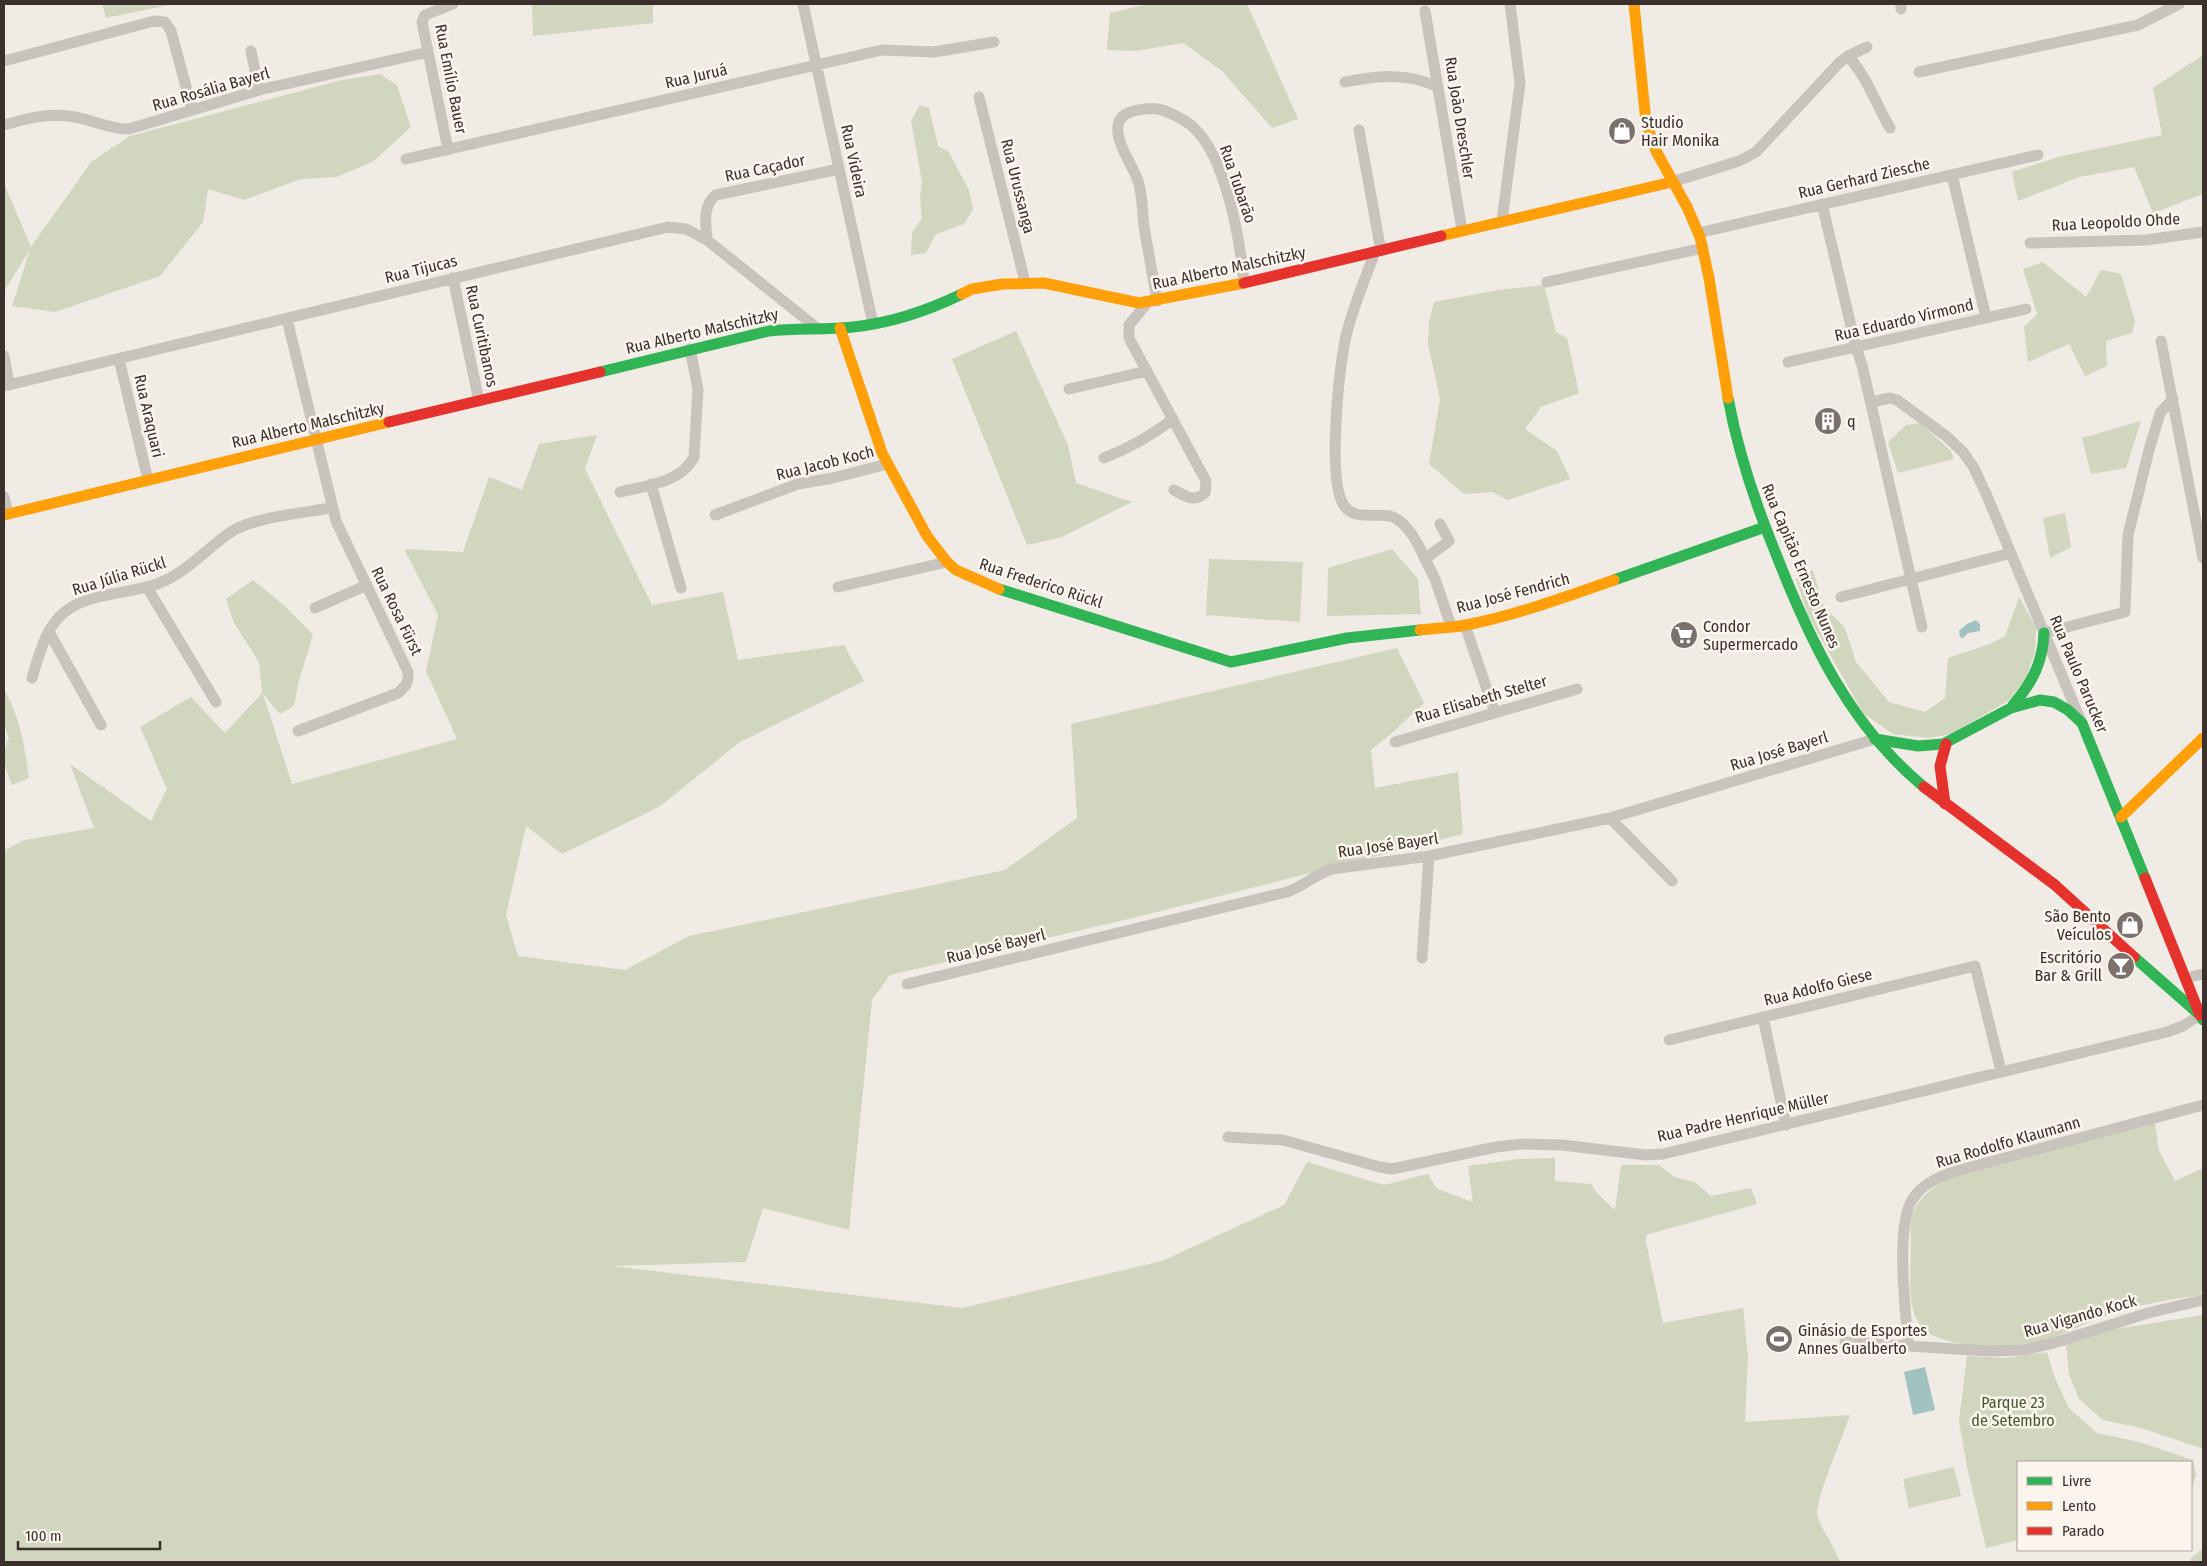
<svg xmlns="http://www.w3.org/2000/svg" width="2207" height="1566" viewBox="0 0 2207 1566" font-family="'Fira Sans Condensed',sans-serif">
  <rect width="100%" height="100%" fill="#f0ebe5"/>
  <path fill="#d1d6bf" d="M102 4H174L106 18Z
    M532 4H653V23L533 36Z
    M1148 4H1247L1298 119 1272 128 1222 71 1183 43 1135 51 1107 50 1110 13Z
    M2203 55V194L2153 213 2134 167 2079 177 2018 201 2012 172 2058 157 2162 135 2153 88Z
    M380 74 397 85 411 127 374 161 337 177 301 179 244 200 208 189 203 222 160 276 55 312 12 306 30 250 4 291V183L31 247 91 162 130 136 342 80Z
    M920 105 929 108 938 146 948 151 969 190 973 210 964 224 936 234 926 253 911 255 912 233 922 218 920 199 922 182 911 121Z
    M2043 262 2086 297 2101 270 2121 274 2135 321 2132 333 2106 341 2107 366 2085 376 2069 344 2028 362 2024 327 2037 314 2023 269Z
    M1544 285 1556 332 1567 338 1579 393 1541 407 1525 429 1557 451 1570 479 1508 500 1492 492 1464 494 1429 464 1440 399 1428 344 1429 322 1434 302 1499 290Z
    M1016 331 1068 445 1076 483 1132 502 1062 537 1027 545 952 359Z
    M2141 421 2126 468 2091 474 2082 438Z
    M1920 423 1951 451 1954 459 1898 473 1888 442 1906 425Z
    M597 435 585 469 652 605 723 592 738 660 844 645 864 681 740 742 659 807 562 854 526 826 506 915 518 956 625 970 689 936 1005 870 1077 818 1071 724 1397 648 1424 703 1391 734 1371 750 1375 788 1458 772 1463 834 1145 915 890 975 872 1000 849 1230 763 1208 746 1262 612 1266 962 1308 1162 1261 1284 1205 1307 1162 1384 1185 1428 1174 1437 1189 1473 1202 1468 1166 1519 1159 1555 1158V1181L1591 1184 1596 1192 1615 1210 1621 1165H1659L1674 1177 1695 1182 1711 1196 1751 1188 1757 1204 1646 1235V1242L1663 1323 1743 1308 1748 1358 1745 1422 1850 1415C1843 1436 1817 1495 1817 1514 1818 1524 1836 1549 1840 1562H4V850L25 840 94 828 70 764 151 821 167 789 140 727 191 697 225 733 262 693 259 662 234 623 226 599 253 580 286 607 313 635 298 684 294 706 280 714 263 694 292 784 457 739 426 671 438 615 404 549 463 552 489 477 522 490 539 444Z
    M2065 513 2071 547 2050 558 2043 518Z
    M1392 549 1418 579 1421 614 1327 616 1328 568Z
    M1209 559 1303 562 1300 622 1206 615Z
    M1813 570 1823 605 1845 628 1856 662 1889 702 1925 712 1945 698 1948 658 1990 644 2005 636 2019 597 2036 627 2035 652 2025 680 2008 701 1951 734 1928 738 1893 734 1863 713 1808 615 1796 579Z
    M4 689C21 720 24 743 29 778L12 785C5 769 0 754 9 739L4 724Z
    M2155 1123 2159 1151 2175 1181 2203 1168V1289L2201 1290V1295C2168 1300 2133 1305 2102 1317 2078 1326 2044 1345 2020 1347 1998 1350 1932 1345 1920 1325 1906 1304 1911 1275 1911 1251 1911 1241 1910 1231 1911 1221 1914 1199 1936 1184 1954 1176Z
    M2203 1315V1451L2201 1448 2141 1428 2103 1420 2079 1399 2069 1374 2066 1345 2116 1329Z
    M2047 1352 2055 1378 2069 1408 2097 1433 2139 1442 2193 1460 2196 1475 2191 1490V1462H2018V1540L1986 1548 1967 1467 1959 1421 1967 1356 2005 1358Z
    M1954 1467 1961 1496 1909 1508 1903 1479Z
    M2203 1548V1562H2192L2190 1559Z"/>
  <path fill="#a1c2c1" d="M1976 620 1980 624V631L1968 633 1963 638 1960 637 1959 631 1967 624Z
    M1925 1367 1935 1410 1913 1415 1904 1372Z"/>
  <g fill="none" stroke-linecap="round" stroke-linejoin="round">
    <path stroke="#c9c3be" stroke-width="11" d="M803 4 873 324
      M1901 4V9
      M1425 11 1462 230
      M251 51 259 90
      M1848 56C1867 77 1876 104 1890 128
      M4 61 154 21 165 22 171 31 192 109
      M1919 72 2138 25 2179 4
      M1345 82C1378 76 1406 72 1438 87
      M979 97 1025 282
      M4 125C25 119 46 113 68 116 89 118 108 129 129 129L259 90 428 52
      M1359 130 1381 251
      M448 150 422 22 425 15 453 4
      M406 159 882 50 934 52 994 42
      M1952 175 1986 318
      M1672 182 1739 161 1756 152 1839 63 1848 56 1867 47
      M1822 204 1856 347 1862 365 1911 579 2011 553
      M1502 221 1520 83 1510 4
      M1698 233 2038 155
      M707 240C706 225 702 205 716 195L839 169
      M2030 243 2146 240 2203 232
      M1375 252C1364 282 1350 314 1344 346 1339 375 1326 488 1346 508 1358 520 1375 513 1390 516 1407 521 1419 545 1425 559
      M453 278 479 401
      M1547 282 1703 248
      M1157 301C1153 276 1148 251 1144 226 1142 211 1143 196 1138 181 1133 165 1115 143 1118 125 1120 113 1134 110 1145 109 1156 107 1164 110 1174 115 1180 118 1188 122 1193 127 1226 157 1240 239 1244 283
      M1147 303 1129 325V338L1206 481 1205 493C1194 503 1185 496 1174 490
      M287 319 336 521 408 672C409 682 406 686 398 693L298 731
      M2161 341 2203 558
      M4 356 9 385
      M119 359 148 480
      M1788 362 2026 309
      M4 386 668 227 686 229 707 240 817 328
      M1069 389 1147 371
      M1871 402 1890 398 1897 400 1946 436 1963 452 1974 468 1987 496 2080 719
      M1104 458C1130 448 1151 436 1173 419
      M651 484 681 588
      M620 492C645 486 681 483 694 457L698 389 690 349
      M4 497 8 514
      M715 515 798 484 833 478 887 464
      M1440 524 1449 541 1425 559 1435 579 1451 626
      M147 587 216 702
      M838 587 947 562
      M1841 597 1911 579 1922 627
      M315 608 367 585
      M1465 625 1495 713
      M49 632 101 725
      M2044 633 2125 612 2128 535 2149 450 2160 413 2173 399
      M32 678C39 655 46 625 66 611 89 593 129 594 157 584 186 573 204 551 228 534 251 517 303 513 331 508
      M1395 742 1577 689
      M1610 818 1672 881
      M1422 958 1429 856
      M2186 978 2203 974
      M907 984 1287 892C1304 886 1316 874 1332 869L1429 856 1610 818 1875 739
      M1763 1017 1786 1125
      M1669 1040 1975 966 2001 1071
      M1228 1137 1283 1140 1380 1167 1392 1169 1496 1147 1522 1144 1562 1145 1646 1155 1663 1154 2167 1032 2183 1026 2200 1015
      M1845 1342 1988 1351 2024 1350 2054 1343 2148 1313 2203 1300
      M1908 1345C1906 1311 1895 1229 1912 1200 1921 1185 1937 1178 1952 1172L2203 1105"/>
    <path stroke="#30b455" stroke-width="11" d="M600 372 769 331C797 328 825 330 853 327 892 323 927 311 962 294
      M1728 398C1738 452 1755 503 1776 554 1810 641 1850 726 1924 787
      M1614 580 1765 527
      M999 589 1231 662 1347 638 1420 630
      M2013 705C2032 683 2043 662 2044 633
      M1875 739 1918 746 1943 744 2011 708 2040 700 2054 702 2068 710 2082 723 2145 878
      M2134 957 2200 1015 2203 1020"/>
    <path stroke="#ff9f0a" stroke-width="11" d="M1634 4 1646 122 1656 151 1687 207 1700 237 1709 278 1728 398
      M1441 236 1672 182
      M962 294 972 289 1003 284 1044 283 1139 303 1244 283
      M840 328 882 453 927 536 947 562 956 570 999 589
      M4 515 389 422
      M1420 630C1435 628 1451 628 1466 625 1516 615 1566 597 1614 580
      M2121 817 2203 738"/>
    <path stroke="#e5322d" stroke-width="11" d="M1244 283 1441 236
      M389 422 600 372
      M1924 787 2055 885 2134 957
      M1945 804 1940 766 1946 744
      M2145 878 2200 1015"/>
  </g>
  <defs>
    <g id="shop-disc" transform="scale(1.4375)"><circle r="9.5" fill="#7a716c" stroke="#fbf5ee"/><path d="M-5-2.5h2.3a2.7 3.5 0 0 1 5.4 0H5L5.5 6h-11ZM-1.5-2.5h3a1.5 2.3 0 0 0-3 0Z" fill="#fff"/></g>
    <g id="building-disc" transform="scale(1.4375)"><circle r="9.5" fill="#7a716c" stroke="#fbf5ee"/><path d="M-4-6H4V6H1V3H-1V6H-4ZM-2.5-4.3h1.7v1.8h-1.7ZM.8-4.3h1.7v1.8H.8ZM-2.5-1h1.7V.8h-1.7ZM.8-1h1.7V.8H.8Z" fill="#fff"/></g>
    <g id="supermarket-disc" transform="scale(1.4375)"><circle r="9.5" fill="#7a716c" stroke="#fbf5ee"/><path d="M-6-5.5h2.5l.6 2H6L4.5 2H-2.5L-4.4-4H-6ZM-1.5 3.2a1.3 1.3 0 1 0 .1 0ZM3 3.2a1.3 1.3 0 1 0 .1 0Z" fill="#fff"/></g>
    <g id="bar-disc" transform="scale(1.4375)"><circle r="9.5" fill="#7a716c" stroke="#fbf5ee"/><path d="M-6-5H6L.8 .8V4.5H3.5V6h-7V4.5H-.8V.8Z" fill="#fff"/></g>
    <g id="stadium-disc" transform="scale(1.4375)"><circle r="9.5" fill="#7a716c" stroke="#fbf5ee"/><path d="M0-5a6.5 5 0 1 0 0 10a6.5 5 0 1 0 0-10ZM-3.5-1.8h7v3.6h-7Z" fill="#fff"/></g>
  </defs>
  <g fill-rule="evenodd">
    <use href="#shop-disc" x="1622" y="131"/>
    <use href="#building-disc" x="1828" y="421"/>
    <use href="#supermarket-disc" x="1684" y="635"/>
    <use href="#shop-disc" x="2130" y="925"/>
    <use href="#bar-disc" x="2121" y="966"/>
    <use href="#stadium-disc" x="1779" y="1339"/>
  </g>
  <g text-anchor="middle" dominant-baseline="central" stroke-width="5" stroke-linejoin="round" paint-order="stroke">
    <g font-size="16" fill="#3b302b" stroke="#fbf5ee">
      <text transform="translate(696 76) rotate(-13)">Rua Juruá</text>
      <text transform="translate(451 79) rotate(79)">Rua Emílio Bauer</text>
      <text transform="translate(211 89) rotate(-16)">Rua Rosália Bayerl</text>
      <text transform="translate(1460 118) rotate(81)">Rua João Dreschler</text>
      <text transform="translate(854 161) rotate(78)">Rua Videira</text>
      <text transform="translate(765 168) rotate(-12)">Rua Caçador</text>
      <text transform="translate(1864 178) rotate(-13)">Rua Gerhard Ziesche</text>
      <text transform="translate(1238 184) rotate(71)">Rua Tubarão</text>
      <text transform="translate(1018 186) rotate(76)">Rua Urussanga</text>
      <text transform="translate(2116 222) rotate(-3)">Rua Leopoldo Ohde</text>
      <text transform="translate(1229 268) rotate(-12)">Rua Alberto Malschitzky</text>
      <text transform="translate(421 269) rotate(-14)">Rua Tijucas</text>
      <text transform="translate(1904 320) rotate(-13)">Rua Eduardo Virmond</text>
      <text transform="translate(702 331) rotate(-13)">Rua Alberto Malschitzky</text>
      <text transform="translate(482 336) rotate(78)">Rua Curitibanos</text>
      <text transform="translate(149 416) rotate(77)">Rua Araquari</text>
      <text transform="translate(308 425) rotate(-13)">Rua Alberto Malschitzky</text>
      <text transform="translate(825 463) rotate(-14)">Rua Jacob Koch</text>
      <text transform="translate(1801 566) rotate(67)">Rua Capitão Ernesto Nunes</text>
      <text transform="translate(119 576) rotate(-17)">Rua Júlia Rückl</text>
      <text transform="translate(1041 583) rotate(18)">Rua Frederico Rückl</text>
      <text transform="translate(1513 593) rotate(-15)">Rua José Fendrich</text>
      <text transform="translate(397 611) rotate(64)">Rua Rosa Fürst</text>
      <text transform="translate(2079 674) rotate(67)">Rua Paulo Parucker</text>
      <text transform="translate(1481 699) rotate(-16)">Rua Elisabeth Stelter</text>
      <text transform="translate(1779 751) rotate(-17)">Rua José Bayerl</text>
      <text transform="translate(1388 845) rotate(-8)">Rua José Bayerl</text>
      <text transform="translate(996 946) rotate(-14)">Rua José Bayerl</text>
      <text transform="translate(1818 987) rotate(-14)">Rua Adolfo Giese</text>
      <text transform="translate(1743 1117) rotate(-13)">Rua Padre Henrique Müller</text>
      <text transform="translate(2008 1142) rotate(-16)">Rua Rodolfo Klaumann</text>
      <text transform="translate(2080 1316) rotate(-16)">Rua Vigando Kock</text>
    </g>
    <g font-size="16" fill="#3b302b" stroke="#fbf5ee" text-anchor="start">
      <text x="1641" y="122">Studio<tspan x="1641" dy="18">Hair Monika</tspan></text>
      <text x="1847" y="421">q</text>
      <text x="1703" y="626">Condor<tspan x="1703" dy="18">Supermercado</tspan></text>
      <text x="2111" y="916" text-anchor="end">São Bento<tspan x="2111" dy="18">Veículos</tspan></text>
      <text x="2102" y="957" text-anchor="end">Escritório<tspan x="2102" dy="18">Bar &amp; Grill</tspan></text>
      <text x="1798" y="1330">Ginásio de Esportes<tspan x="1798" dy="18">Annes Gualberto</tspan></text>
    </g>
    <g font-size="16" fill="#4a5a2e" stroke="#fbf5ee">
      <text x="2013" y="1402">Parque 23<tspan x="2013" dy="18">de Setembro</tspan></text>
    </g>
  </g>
  <rect width="2207" height="1566" fill="none" stroke="#3b302b" stroke-width="10"/>
  <rect x="2017" y="1461" width="175" height="90" fill="#fbf5ee" stroke="#aea6a0"/>
  <rect x="2027" y="1477" width="25" height="8" fill="#30b455" stroke="#aea6a0"/>
  <text x="2062" y="1486" font-size="15" fill="#3b302b">Livre</text>
  <rect x="2027" y="1502" width="25" height="8" fill="#ff9f0a" stroke="#aea6a0"/>
  <text x="2062" y="1511" font-size="15" fill="#3b302b">Lento</text>
  <rect x="2027" y="1527" width="25" height="8" fill="#e5322d" stroke="#aea6a0"/>
  <text x="2062" y="1536" font-size="15" fill="#3b302b">Parado</text>
  <path d="M18 1541v8h142v-8" fill="none" stroke="#3b302b" stroke-width="2.5"/>
  <text x="25" y="1541" font-size="15" fill="#3b302b" stroke="#fbf5ee" stroke-width="4" paint-order="stroke">100 m</text>
</svg>
